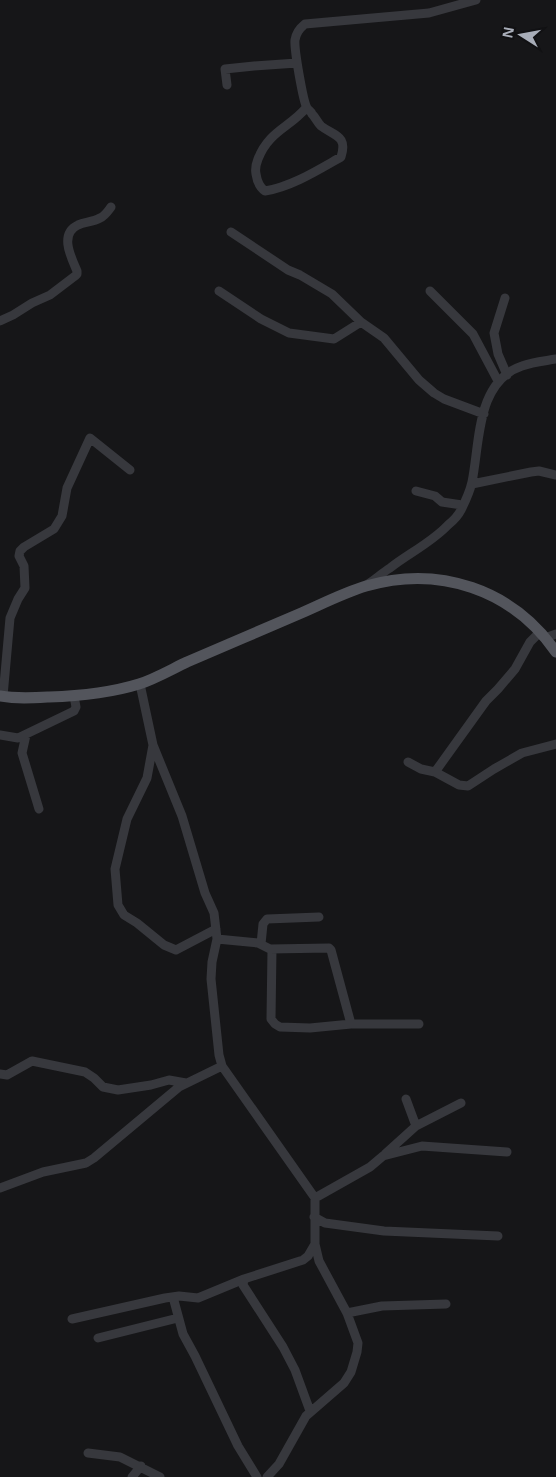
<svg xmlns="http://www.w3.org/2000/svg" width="556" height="1477" viewBox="0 0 556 1477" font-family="'Noto Sans',sans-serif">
  <rect width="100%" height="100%" fill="#161618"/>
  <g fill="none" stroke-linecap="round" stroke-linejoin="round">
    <path stroke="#37383d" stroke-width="9" d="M227 85 225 69 254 66 297 63
      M306 108C289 128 269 131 258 159 256 164 255 169 256 174 257 181 259 187 265 191 291 187 318 170 341 157 348 135 334 136 321 126 317 122 316 118 312 114 311 111 308 110 307 108 303 101 294 49 295 40 296 33 300 28 305 24L429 13 476 0
      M231 232 288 270 300 275 332 294 361 322 384 338 419 380 434 393 444 399 484 414
      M219 291 261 319 289 333 334 339 361 322
      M430 291 473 334 498 381
      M505 298 494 333 498 354 507 375
      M0 321 13 315 32 303 50 295 75 276 77 274V271C71 257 59 234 78 225 85 222 93 222 100 218 105 216 108 211 111 207
      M472 484 531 472 539 471 556 475
      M416 491 435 496 442 502 462 505
      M368 584C376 579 382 573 390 568 409 553 431 543 448 525 453 521 458 516 461 510 465 502 470 491 472 482 480 443 476 381 522 366 533 362 545 361 556 359
      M545 638 556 634
      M140 684 153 745 182 816 205 893 214 913 217 939 212 962 211 979 219 1055 222 1066 315 1198V1244L319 1261 347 1313 358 1343 357 1352 351 1372 344 1383 306 1416 279 1464 267 1477
      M3 696 10 618 18 599 25 588 24 566 19 556 20 551 24 547 54 529 62 516 67 488 90 438 130 470
      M0 735 18 738 74 711 76 707 74 696
      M26 735 22 753 39 809
      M153 745 147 778 127 819 115 869 118 905 124 915 137 923 164 945 176 950 216 929
      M408 762 421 769 435 772 459 785 468 786 494 769 522 753 556 744
      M435 772 486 701 498 689 515 669 530 642 540 632
      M217 939 258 943 270 949 329 948 331 950 351 1024H419
      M261 944 263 924 267 919 319 917
      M272 949 271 1019 275 1024 280 1027 310 1028 351 1024
      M0 1074 7 1075 32 1061 85 1072 94 1078 103 1087 118 1090 151 1085 169 1080 186 1083
      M406 1099 416 1126
      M385 1154 416 1126 461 1103
      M0 1188 43 1172 86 1163 94 1158 179 1087 222 1066
      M315 1198 370 1167 383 1156 422 1146 507 1152
      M314 1217 325 1223 384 1231 498 1236
      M244 1279 243 1285 283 1347 295 1370 310 1411
      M173 1297 183 1334 195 1356 238 1446 257 1477
      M347 1313 382 1306 446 1304
      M72 1319 165 1298 179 1296 198 1298 244 1279 303 1260 308 1256 315 1244
      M98 1338 178 1318
      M88 1453 120 1457 160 1477
      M132 1477 141 1466"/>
    <path stroke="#53555c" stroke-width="11" d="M0 696C17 699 32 698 49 697 80 696 110 693 139 684 155 679 172 669 187 662 224 646 262 630 299 614 320 605 343 593 366 586 439 565 512 589 556 652"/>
  </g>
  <g transform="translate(521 35) rotate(281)" stroke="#111113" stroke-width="4" paint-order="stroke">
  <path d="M0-4L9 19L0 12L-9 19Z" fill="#a8adb8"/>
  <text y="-8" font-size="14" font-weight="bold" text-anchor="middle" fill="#a8adb8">N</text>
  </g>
</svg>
